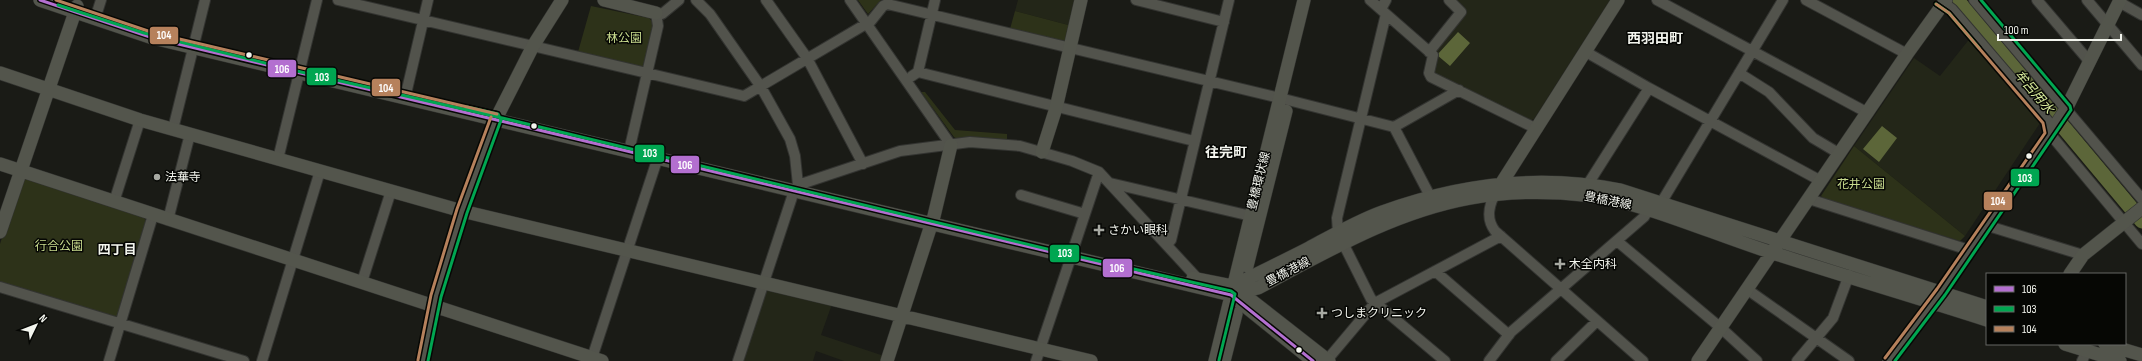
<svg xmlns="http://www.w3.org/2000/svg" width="2142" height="361" viewBox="0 0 2142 361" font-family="'Sofia Sans Condensed','Noto Sans JP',sans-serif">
  <rect width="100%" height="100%" fill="#1a1b16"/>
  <path fill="#232618" d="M1018 0H1077L1072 26 1015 11Z
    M1453 0H1610L1534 119 1529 121 1435 75 1432 71 1436 59V47L1465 11Z
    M1971 37 2042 120 1965 236 1854 146 1914 58 1940 76Z
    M770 289 832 304 821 335 884 356 882 361H844L816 351 813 361H742L766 290Z"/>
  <path fill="#2d3219" d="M858 0H881L868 14Z
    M591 6 649 18 654 23 644 69 578 52Z
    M1015 11 1072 26 1066 43 1010 29Z
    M921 92H925L955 130 1007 134V140L957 139 954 137Z
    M1854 146 1965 236 1960 241 1824 199 1821 196Z
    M26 179 144 218 147 222 120 315 114 318 0 284V244L20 183Z"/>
  <path fill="#5c6639" d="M1458 32 1470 43 1450 66 1437 55Z
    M1882 126 1897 138 1879 162 1863 149Z"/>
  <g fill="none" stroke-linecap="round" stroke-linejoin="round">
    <path stroke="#5c6639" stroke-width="15" d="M1957 0 2142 221"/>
    <g stroke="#333431" stroke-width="12">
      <path id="street" d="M338 0 744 96 871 21 883 6 887 4 1280 98 1394 127 1430 196
        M696 0 710 14 761 87 790 139 795 156 798 185 900 151 970 142 1020 146 1072 161 1099 172 1198 279
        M766 0 807 58 863 164
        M850 0 951 145
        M1136 0 1224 22
        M1370 0 1433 55 1429 73 1431 77 1537 129
        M1657 0 1868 113
        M1806 0 1907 54
        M1974 0 2142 199
        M2037 0 2089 61
        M2087 0 2142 65
        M2119 2 2142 15
        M1944 3 1952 9 2048 121 2050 134 2142 244
        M1381 9 1386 0
        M1386 14 1337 218 1338 233 1371 299 1445 361
        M95 19 101 0
        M1429 52 1461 12 1449 0
        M1586 52 1649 88 1821 181
        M918 72 1194 141
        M1739 73 1769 92 1813 138 1840 154
        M912 76 918 72 935 0
        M405 98 428 0
        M1394 127 1459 90
        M173 129 205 0
        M629 151 658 26 656 13 662 14 679 0
        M278 159 317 0
        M1110 183 1251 216
        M1588 184 1649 88
        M1497 190C1489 204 1485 218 1495 231L1643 361
        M1021 195 1085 214
        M1809 199 1969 250
        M114 202 140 120
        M1661 203 1783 0
        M168 220 190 134
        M1985 225 2083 255
        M1617 241 1721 328 1757 361
        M1167 245 1171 240 1229 0
        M1073 250 1099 172
        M1435 271 1509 335
        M362 282 391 191
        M0 287 244 361
        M1748 290 1849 361
        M1327 360 1375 303 1501 236
        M109 361 153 215
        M262 361 320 171
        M591 361 660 151
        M738 361 794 191 798 185
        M1036 361 1071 257
        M1489 361 1511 332 1644 217 1649 209
        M1556 361 1597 321
        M1797 361 1833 318 1849 275
        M2082 361 2087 351"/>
    </g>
    <g stroke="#333431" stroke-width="14">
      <path id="secondary" d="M40 0 153 38 1231 295 1313 361
        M604 0 656 13
        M0 73 140 120 462 211 1091 361
        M1042 152 1056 108 1081 0
        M0 164 602 361
        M1501 184 1618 0
        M0 232 77 6
        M1247 266 1286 111
        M2070 274 2083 255 2142 208
        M1193 278 1233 286 1329 361
        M1233 286C1258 273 1284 261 1309 248 1333 235 1357 221 1382 212 1459 184 1539 174 1620 190L1987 307
        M1237 293 1258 288C1326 252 1393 212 1470 198 1529 188 1593 191 1650 210 1691 223 1732 240 1773 253 1844 276 1916 297 1987 320
        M2065 344 2120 361
        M2105 344 2142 355
        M423 361 436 296 462 211 496 119 533 46 562 0
        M887 361 934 216 951 145
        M1215 361 1304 0
        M1224 361 1236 314
        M1698 361 1907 54 1946 0
        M1889 361 1941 292 2055 126 2066 109 2120 0"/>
    </g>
    <use href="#street" stroke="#52534c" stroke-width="10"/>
    <use href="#secondary" stroke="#53554c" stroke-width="13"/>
    <g stroke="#060704" stroke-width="6">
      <path id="bus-1" d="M40 0 153 38 1231 295 1313 361"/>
    </g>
    <g stroke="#060704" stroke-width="6">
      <path id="bus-2" d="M1936 4 1949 13 1979 48
        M58 5 144 33 301 72 498 117 1072 255 1231 291 1235 294 1219 360
        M428 361 441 297 467 213 501 120 498 114 467 107
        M1895 361 1945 295 2071 110 2070 106 1981 0"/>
    </g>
    <g stroke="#060704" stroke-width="6">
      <path id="bus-3" d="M56 0 154 33 497 114
        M1885 358 1937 289 2045 133 2043 123 1949 13 1936 4
        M418 360 431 295 457 209 491 117"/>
    </g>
    <use href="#bus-1" stroke="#b36fd0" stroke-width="3"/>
    <use href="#bus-2" stroke="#00a651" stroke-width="3"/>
    <use href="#bus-3" stroke="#b6815c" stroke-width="3"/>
  </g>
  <g fill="#f3f5ee" stroke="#060704" stroke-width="1.5">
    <circle cx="249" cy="55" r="3.5"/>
    <circle cx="534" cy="126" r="3.5"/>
    <circle cx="2029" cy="156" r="3.5"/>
    <circle cx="1299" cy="350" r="3.5"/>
  </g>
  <g fill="#a7a9a2" stroke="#060704" stroke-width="1.5">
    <circle cx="157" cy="177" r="4"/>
    <path d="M1097 224h4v4h4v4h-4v4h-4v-4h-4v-4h4z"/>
    <path d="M1558 258h4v4h4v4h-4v4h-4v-4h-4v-4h4z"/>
    <path d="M1320 307h4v4h4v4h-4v4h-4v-4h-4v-4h4z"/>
  </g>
  <g text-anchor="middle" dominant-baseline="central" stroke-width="3" stroke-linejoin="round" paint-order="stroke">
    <g font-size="12" fill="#c9dc8e" stroke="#060704">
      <text x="624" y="38">林公園</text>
      <text x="1861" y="184">花井公園</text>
      <text x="59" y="246">行合公園</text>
    </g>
    <g font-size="12" fill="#f3f5ee" stroke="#060704" text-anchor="start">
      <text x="165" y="177">法華寺</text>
      <text x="1108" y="230">さかい眼科</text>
      <text x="1569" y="264">木全内科</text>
      <text x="1331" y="313">つしまクリニック</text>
    </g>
    <g font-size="12" fill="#f3f5ee" stroke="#060704">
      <text transform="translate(1259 181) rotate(-76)">豊橋環状線</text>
      <text transform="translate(1608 201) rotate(11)">豊橋港線</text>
      <text transform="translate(1288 272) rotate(-28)">豊橋港線</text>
    </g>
    <g font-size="13" font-style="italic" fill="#d4e798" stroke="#060704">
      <text transform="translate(2034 92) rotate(50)">牟呂用水</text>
    </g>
    <g font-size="13" font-weight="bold" fill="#f3f5ee" stroke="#060704">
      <text x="117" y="250">四丁目</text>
    </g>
    <g font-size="14" font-weight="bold" fill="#f3f5ee" stroke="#060704">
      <text x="1655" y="38">西羽田町</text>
      <text x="1226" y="152">往完町</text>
    </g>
  </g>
  <g stroke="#060704" stroke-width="1.5">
    <rect x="149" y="26" width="30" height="19" rx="4" fill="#b6815c"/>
    <rect x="267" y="59" width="30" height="19" rx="4" fill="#b36fd0"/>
    <rect x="306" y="67" width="31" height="19" rx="4" fill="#00a651"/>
    <rect x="371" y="78" width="30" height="19" rx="4" fill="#b6815c"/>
    <rect x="634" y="144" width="31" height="19" rx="4" fill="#00a651"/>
    <rect x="670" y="155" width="30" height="19" rx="4" fill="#b36fd0"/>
    <rect x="2010" y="168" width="30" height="19" rx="4" fill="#00a651"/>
    <rect x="1983" y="191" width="30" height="20" rx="4" fill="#b6815c"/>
    <rect x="1049" y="244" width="31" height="19" rx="4" fill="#00a651"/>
    <rect x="1102" y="258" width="31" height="20" rx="4" fill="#b36fd0"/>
  </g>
  <g font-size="11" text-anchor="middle" font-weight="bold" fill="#fff">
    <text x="164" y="39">104</text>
    <text x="282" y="73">106</text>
    <text x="322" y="81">103</text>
    <text x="386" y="92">104</text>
    <text x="650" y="157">103</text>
    <text x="685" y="169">106</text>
    <text x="2025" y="182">103</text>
    <text x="1998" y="205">104</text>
    <text x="1065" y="257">103</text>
    <text x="1117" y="272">106</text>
  </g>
  <rect x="1986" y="273" width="140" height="72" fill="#060704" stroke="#656662"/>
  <rect x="1994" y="286" width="20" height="6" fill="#b36fd0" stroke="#656662"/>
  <text x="2022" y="293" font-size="12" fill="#f3f5ee">106</text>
  <rect x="1994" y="306" width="20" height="6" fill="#00a651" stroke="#656662"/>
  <text x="2022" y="313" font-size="12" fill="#f3f5ee">103</text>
  <rect x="1994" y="326" width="20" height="6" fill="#b6815c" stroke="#656662"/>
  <text x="2022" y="333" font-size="12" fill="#f3f5ee">104</text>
  <g transform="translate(36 325) rotate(47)" stroke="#060704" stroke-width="3" paint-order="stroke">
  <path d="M0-3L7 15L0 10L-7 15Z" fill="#f3f5ee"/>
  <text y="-6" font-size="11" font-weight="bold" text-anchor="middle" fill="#f3f5ee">N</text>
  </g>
  <path d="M1998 34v6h123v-6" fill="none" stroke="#f3f5ee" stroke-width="2"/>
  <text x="2004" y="34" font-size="12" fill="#f3f5ee" stroke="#060704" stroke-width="3" paint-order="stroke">100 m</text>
</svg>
